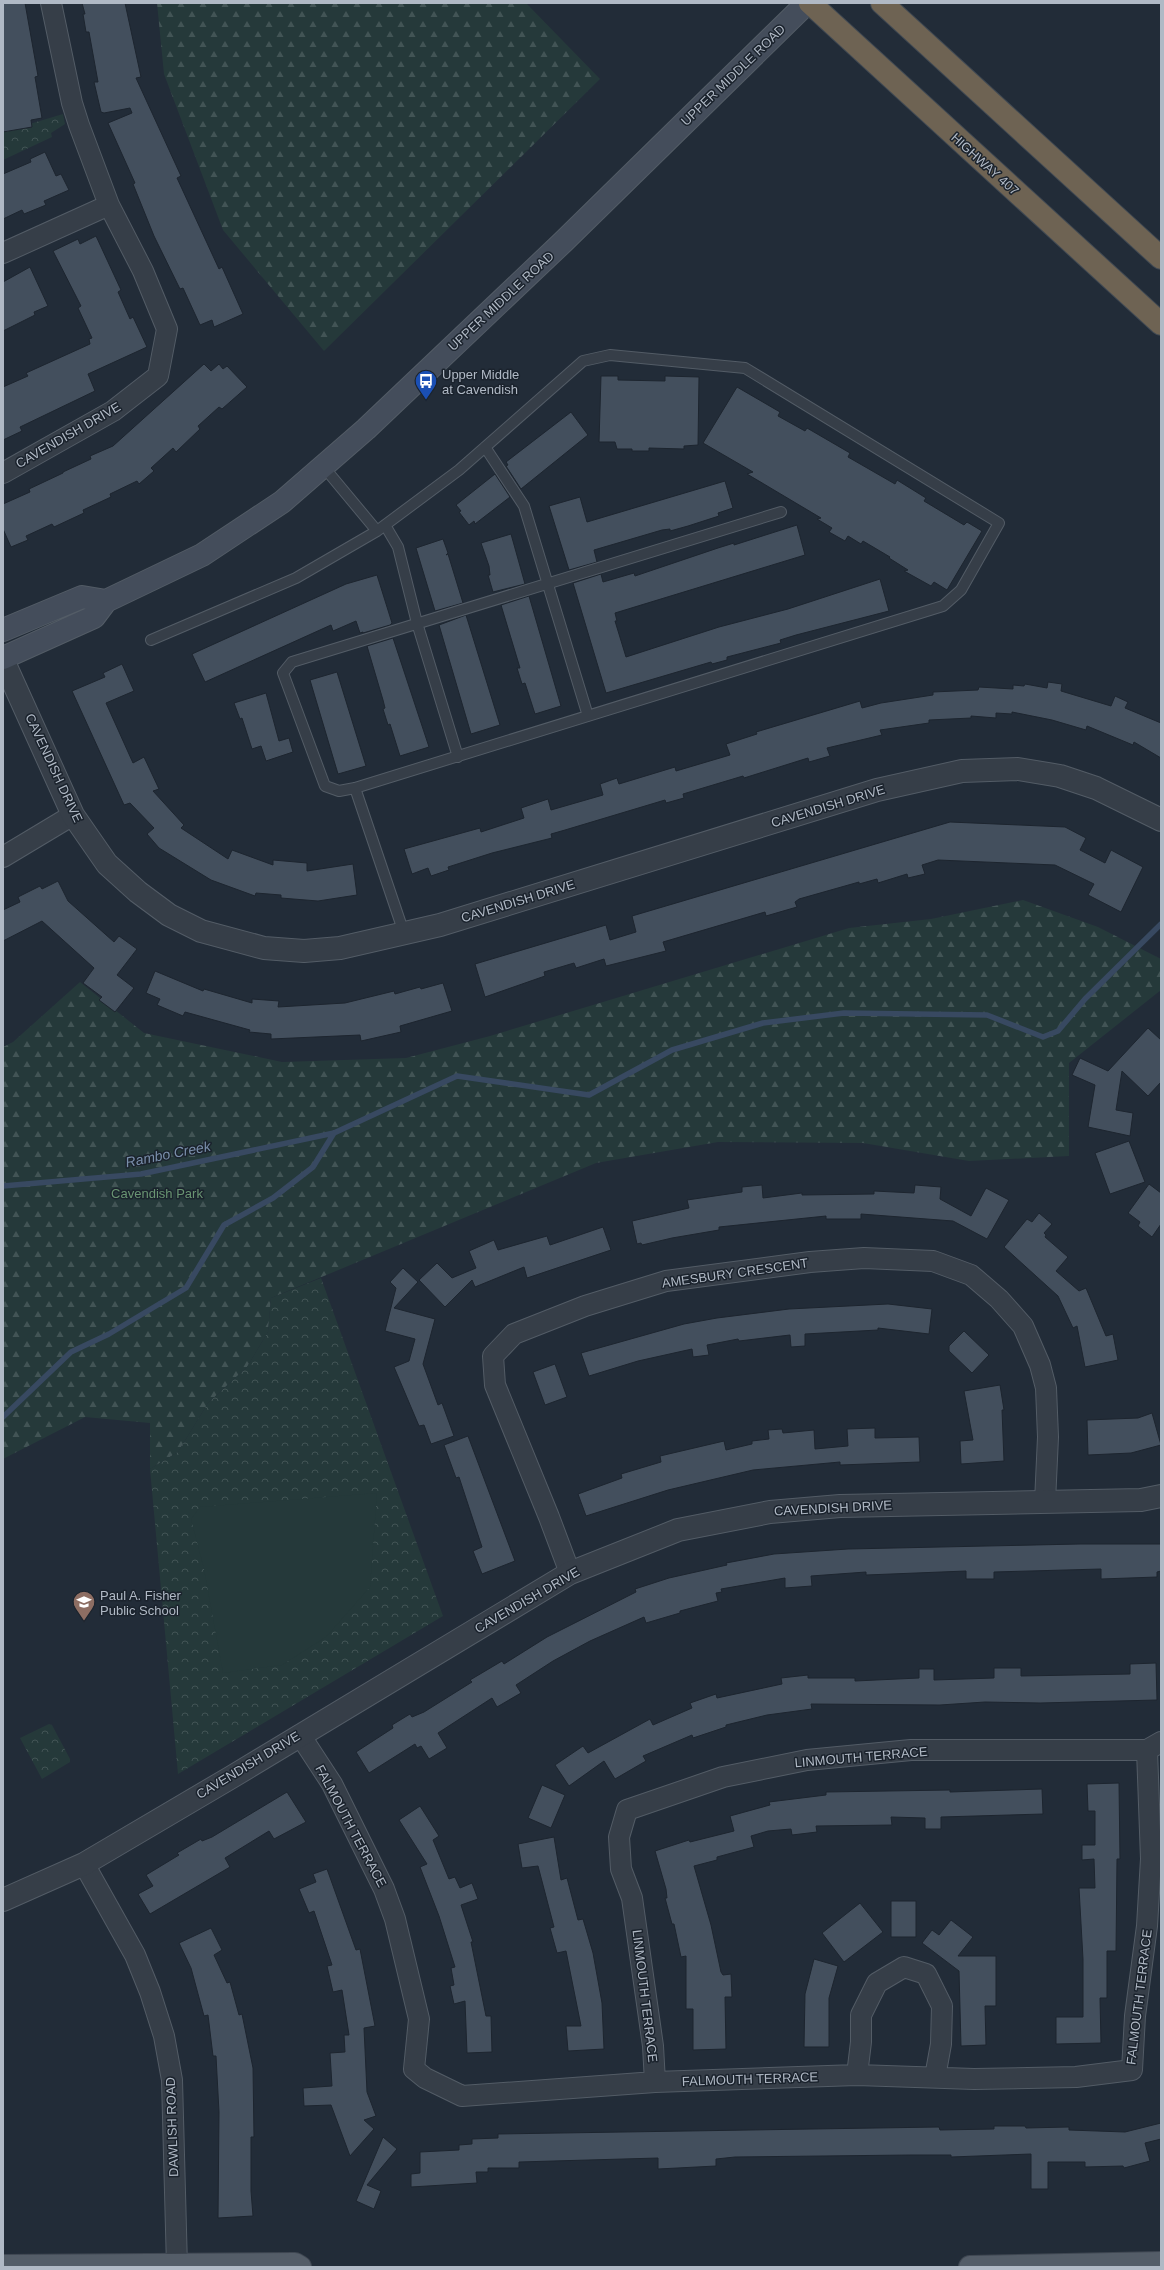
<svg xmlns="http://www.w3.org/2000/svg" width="1164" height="2270" viewBox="0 0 1164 2270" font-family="Arial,sans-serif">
  <defs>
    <pattern id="forest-firs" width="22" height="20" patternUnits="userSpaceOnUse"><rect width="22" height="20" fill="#25393a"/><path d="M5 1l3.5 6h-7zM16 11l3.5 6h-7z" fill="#425455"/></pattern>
    <pattern id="park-crowns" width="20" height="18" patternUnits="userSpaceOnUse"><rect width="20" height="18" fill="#25393a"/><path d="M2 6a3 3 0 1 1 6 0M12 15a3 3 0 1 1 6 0" fill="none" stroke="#425455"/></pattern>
  </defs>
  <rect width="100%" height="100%" fill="#222c38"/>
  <path fill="url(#forest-firs)" d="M157 3H526L600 79 324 351 223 230 164 74Z
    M1023 900 1098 927 1161 959V990L1069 1063V1156L969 1161 863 1143 718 1142 596 1163 271 1298 268 1332 247 1367 208 1403 178 1452 150 1469V1423L85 1417 3 1459V1047L13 1042 80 982 144 1033 282 1062 406 1058 490 1036 849 928 931 919Z"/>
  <path fill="url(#park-crowns)" d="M63 114 65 124 51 133 52 137 3 160V132Z
    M321 1278 443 1616 178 1774 150 1469 178 1452 208 1403 247 1367 268 1332 271 1298Z
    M49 1724 52 1725 70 1759V1762L42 1779 20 1738Z"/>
  <path fill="#25393a" d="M377 1493 370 1587 326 1637 282 1665 223 1673 204 1569 191 1519 200 1507Z"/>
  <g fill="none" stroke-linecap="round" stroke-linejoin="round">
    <path stroke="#384961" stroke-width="5.5" d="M3 1186 141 1174 334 1133 457 1076 589 1095 672 1050 763 1023 844 1013 987 1015 1043 1037 1058 1031 1085 999 1161 924
      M3 1417 71 1352 109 1334 186 1288 224 1225 273 1198 313 1167 334 1133"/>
  </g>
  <path fill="#434f5d" stroke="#1d252f" d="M3 3H25L38 76 35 77 42 118 31 120 32 127 3 132Z
    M82 3H125L141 77 136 78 181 176 177 178 219 269 222 267 243 314 214 327 212 320 200 325 183 288 180 289 154 236 133 184 135 183 108 123 132 113 130 108 104 113 101 112 94 82H98L89 32H86L83 14H85Z
    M45 152 56 176 61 174 69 190 44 201 46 205 24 214 22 210 3 219V174L31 162 30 159Z
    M96 236 121 290 118 292 130 319 133 317 147 347 88 374 95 391 20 427 22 431 3 440V387L28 376 26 373 90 344 89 339 92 338 78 308 81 306 53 251 78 239 80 244Z
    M30 267 48 306 34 312 35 315 3 331V282Z
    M204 364 211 371 219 364 223 369 227 366 247 387 222 409 219 407 198 426 200 429 176 452 173 448 151 468 154 471 139 484 137 481 110 494 111 497 83 510 84 513 54 527 52 524 26 536 28 540 11 547 3 529V504L30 492 29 489 63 473V472L91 459 90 456 113 446Z
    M601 376H618V380L665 381V376L699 377 698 445 684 446V449L649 448V451H632V449H617L615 442H599Z
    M737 387 780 412 778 416 805 431 807 428 850 453 848 457 895 484 897 480 926 498 924 501 964 525 967 522 982 531 947 590 934 582 931 586 904 571 908 570 889 558 890 557 863 541 861 544 848 536 845 541 829 532 832 528 817 519 821 518 747 474 753 472 703 443Z
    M571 412 588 435 521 489 506 466 508 465 506 462Z
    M495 474 510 497 475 524 474 521 469 525 459 512 461 511 456 505Z
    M725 481 733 508 718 513 719 516 688 526 670 531V529L662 530 594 550 597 562 569 570 549 506 580 497 587 522Z
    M797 525 805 555 615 613 617 621H615L626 657 719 627 788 609 880 579 889 611 796 635 780 640 781 643 727 657V660L712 664 711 662 606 693 573 583 601 574 603 582 634 573 635 576 718 548 734 543V545Z
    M511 534 525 584 493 592 488 575H490L489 566 481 543Z
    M443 539 448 553 446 555 448 554 463 603 435 611 416 548Z
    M377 575 392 623 390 625 363 633V632L360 633 356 621 333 631 331 625 205 682 192 654 346 584Z
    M529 596 561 706 535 714 525 683 522 684 517 668H520L501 605Z
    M466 615 500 725 471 734 439 625Z
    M393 638 429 747 400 756 390 724 388 725 383 709 385 708 383 700 367 646Z
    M122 664 134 691 106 703 133 763 144 757 159 789 153 791 184 825 181 828 228 859 232 850 273 865V860L307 863V871L353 864 357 895 318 901 281 898V895L256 893 255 896 211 880 159 848 147 834 154 828 130 803 124 805 72 691 105 677 103 673Z
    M337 672 366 766 338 774 310 680Z
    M1048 682 1062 684 1061 691 1111 706 1115 696 1128 702 1125 708 1161 723V758L1134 742 1133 745 1087 726 1086 730 1052 720 1012 712V714L996 713V718L971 716V718L929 720V723L880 730 882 735 827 748 830 756 809 762 808 758 744 778 743 776 683 794 684 798 666 803 665 800 565 830 551 834 552 838 492 853 448 867 449 870 431 876 428 868 412 874 404 849 480 828 481 832 524 818 521 808 548 799 551 810 603 795 600 784 617 778 619 784 675 767 676 771 730 755 726 744 757 734 756 732 860 701 862 708 881 703 933 695V692L978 690 979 687 1013 689V685L1024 686 1025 684 1047 688Z
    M266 693 279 741 289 738 293 752 266 761 261 746 252 749 242 718 240 719 234 703Z
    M950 822 1065 827 1086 838 1080 850 1105 863 1111 850 1143 867 1121 912 1088 895 1094 884 1055 865 938 860 922 865 925 874 908 878 907 874 878 883 877 879 859 884V882L799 899 795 902 797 907 766 916 765 912 663 942 666 951 606 966 604 959 576 968 574 963 544 972 545 976 485 997 475 964 606 925 610 940 636 932 632 916Z
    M58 881 68 901 114 942 119 936 137 949 117 975 134 988 115 1012 99 1000 102 997 83 983 94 968 42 921 3 941V910L20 902 18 897 40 886 42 889Z
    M155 971 203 991 204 989 252 1003V999L279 1001 278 1007 345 1003 394 991 395 994 420 987 421 989 443 983 452 1011 400 1026 401 1032 361 1041 360 1035 271 1039V1034L249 1032 250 1030 185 1012 183 1016 157 1005 160 999 146 993Z
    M1148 1028 1161 1040V1082L1148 1096 1122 1071 1116 1110 1133 1113 1130 1136 1088 1127 1095 1085 1072 1075 1080 1058 1108 1071Z
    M1129 1141 1145 1182 1110 1194 1095 1153Z
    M1149 1184 1161 1193V1224L1152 1237 1138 1226 1140 1222 1128 1213Z
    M762 1185 763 1198 802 1193V1195L874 1194V1191L914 1193 915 1185 941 1187 940 1199 971 1216 986 1188 1009 1200 987 1239 953 1221 861 1214V1219H826V1216L719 1227V1230L672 1238 642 1245 641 1243 637 1244 632 1221 689 1208 687 1200 742 1192V1187Z
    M1039 1213 1052 1224 1044 1233 1046 1235 1045 1237 1068 1257 1056 1271 1079 1291 1086 1288 1106 1336 1113 1334 1118 1360 1085 1367 1077 1326 1073 1328 1058 1296 1004 1247 1027 1219 1032 1222Z
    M603 1227 611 1250 527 1278 524 1267 475 1287 472 1280 445 1307 419 1280 437 1263 452 1278 476 1268 469 1251 494 1240 498 1250 547 1236 550 1245Z
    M403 1268 418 1282 394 1308 435 1319 423 1364 438 1405 442 1403 454 1436 431 1444 424 1425 419 1426 394 1367 409 1361 415 1339 385 1331 396 1288 390 1282Z
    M888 1304 932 1309 929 1334 878 1328V1330L805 1334V1346L791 1347 790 1335 739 1341 738 1339 707 1345 709 1355 693 1357 692 1349 638 1361 589 1376 581 1353 684 1324 717 1318 789 1309Z
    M964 1331 989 1355 972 1373 949 1351V1346Z
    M555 1364 567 1397 545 1405 533 1372Z
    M1000 1385 1004 1410H1002L1004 1461 961 1464 960 1441 973 1440 964 1391Z
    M1152 1413 1161 1445 1131 1453 1088 1455 1087 1420 1138 1418Z
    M875 1428V1438L919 1437 920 1462 840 1465V1462L753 1470 668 1490 586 1516 578 1494 622 1478 621 1474 661 1462 660 1456 724 1441 726 1450 752 1444V1441L769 1439 768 1430 782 1429 783 1433 814 1430 815 1449 848 1446 847 1429Z
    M468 1436 515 1561 482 1574 473 1551 482 1547 459 1477 456 1478 444 1445Z
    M1080 1544H1161V1571L1157 1572V1577L1101 1579V1569L994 1572V1579H966V1571L866 1575V1572L811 1576 812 1586 785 1588V1578L721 1589 722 1592 716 1593 718 1601 680 1611V1613L646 1623 644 1617 590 1641 553 1661 516 1685 521 1693 497 1707 492 1698 438 1733 447 1748 429 1759 421 1746 417 1748 415 1744 369 1773 356 1752 393 1728 392 1725 410 1714 412 1717 424 1712 472 1682 470 1680 502 1661 504 1664 547 1637 636 1592 635 1589 669 1578 727 1565 726 1563 774 1554 848 1549Z
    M1156 1663 1157 1700 1040 1703 985 1702 940 1705 811 1704 812 1709 767 1715 726 1725V1727L693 1738 692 1735 643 1756 646 1761 615 1779 604 1761 569 1786 555 1765 583 1746 588 1753 650 1719 653 1725 692 1708 690 1703 716 1694 717 1698 782 1684 781 1678 808 1675V1678H855V1681L919 1678V1669H934V1680L994 1678V1668H1021V1676L1130 1674V1664Z
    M1119 1783 1120 1859H1117L1116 1951H1107V1998H1100L1101 2043 1056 2044V2017H1083V1959L1079 1888H1095L1094 1859 1082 1860V1845H1095V1811H1088L1087 1784Z
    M542 1785 565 1795 551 1828 528 1818Z
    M1042 1789 1043 1814 941 1817V1829H925V1818L891 1817 892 1825 816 1826 817 1832 792 1835 791 1829 768 1831 751 1836 754 1847 717 1857V1860L694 1866 711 1925 721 1972 723 1975 731 1974 732 1997H725L726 2049 693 2050V2009H686V1956L681 1957 674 1924H672L665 1898H667L666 1889 655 1851 689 1840 690 1842 734 1831 730 1816 770 1805 769 1802 826 1795V1792L950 1790V1792Z
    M287 1792 306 1822 274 1839 269 1831 225 1858 230 1867 150 1914 138 1894 153 1886 146 1875 179 1855 177 1853 201 1839 202 1841 212 1837Z
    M420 1806 439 1836 433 1840 449 1879 455 1877 460 1888 472 1883 478 1899 461 1905 473 1942H471L486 2016H491L492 2052 467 2053 465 2001 454 2004 450 1986 454 1985 451 1968 455 1967 439 1916 420 1867 427 1864 399 1820Z
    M554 1837 561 1880 567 1878 578 1920 583 1919 593 1953 602 2003 604 2049 568 2051 566 2026H581L566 1951 557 1953 550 1928 554 1927 538 1866 522 1868 518 1844Z
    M327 1869 356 1950 360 1949 375 2026 364 2028 367 2092 376 2116 364 2120 374 2129 350 2156 331 2105 304 2106 303 2088 332 2086 330 2053 345 2052 344 2035H349L342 1990 333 1992 327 1966 332 1965 314 1911 309 1913 299 1889 316 1882 313 1874Z
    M891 1901H916V1937H891Z
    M860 1903 883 1932 844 1962 822 1933Z
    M951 1920 973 1937 958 1956H996V2006H985L986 2045 961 2046 959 1971 922 1943 932 1930 939 1935Z
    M211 1928 222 1950 214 1955 227 1983 230 1982 239 2015 242 2014 253 2068 254 2137H251V2191L253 2216 218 2218 219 2112 216 2056H213L208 2015 204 2016 191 1968 179 1943Z
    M814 1959 838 1966 829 1998V2047H804L805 1994Z
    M1161 2123V2139L1145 2143 1150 2161 1124 2168 1123 2166 1085 2167V2162H1048V2189H1031V2154L951 2157V2155H910L735 2157 716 2159V2166L658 2169V2158L519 2162V2168H488V2172H476L477 2183 411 2187V2174L420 2173V2152L459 2150V2145L472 2144V2139L498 2138V2134L939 2127 940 2130 994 2129V2126H1025L1026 2128 1069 2127V2130L1125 2132Z
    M383 2137 397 2149 367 2185 381 2191 374 2209 356 2201Z"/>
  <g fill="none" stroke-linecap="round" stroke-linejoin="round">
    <g stroke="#535c66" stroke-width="12">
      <path id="service" d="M485 447 524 506 588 716
        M323 466 377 531
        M385 525 398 547 417 623 458 757
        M151 640 296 578 377 531 459 470 583 361 610 355 745 368 999 523 961 590 943 606 355 788 339 791 325 786 283 673 292 662 781 512
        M355 788 404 933"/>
    </g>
    <g stroke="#535c66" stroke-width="22">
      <path id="minor" d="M3 253 109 205
        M3 473 113 411 158 376 167 329 143 271 109 205 79 125 72 103 51 3
        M3 857 73 815
        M570 1573 549 1517 495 1385 493 1356 514 1334 585 1306 666 1281 810 1262 864 1258 933 1261 971 1275 999 1299 1023 1326 1040 1365 1046 1388 1048 1437 1045 1502
        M300 1735 332 1784 384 1889 395 1919 419 2019 414 2069 425 2078 462 2096 655 2082 857 2075 974 2079 1076 2077 1132 2070 1135 2016 1147 1926 1151 1859 1147 1750
        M84 1864 135 1955 150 1992 164 2036 172 2080 177 2267
        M857 2075 861 2042V2015L877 1983 904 1967 926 1974 942 2006 941 2044 935 2077
        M655 2082 653 2046 632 1898 621 1869 619 1837 627 1810 723 1777 807 1760 911 1750H1147L1161 1742"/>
    </g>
    <g stroke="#535c66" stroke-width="24">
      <path id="tertiary" d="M3 660 73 815 107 864 138 892 169 915 201 931 264 948 304 951 340 948 440 925 877 790 962 771 1018 769 1060 776 1096 788 1161 820
        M3 1900 84 1864 230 1778 570 1573 678 1530 770 1512 840 1506 1141 1500 1161 1496"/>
    </g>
    <g stroke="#535c66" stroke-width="24">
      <path id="secondary" d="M3 630 82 597 106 601
        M3 658 94 617 106 601 202 555 282 502 366 429 563 242 807 3"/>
    </g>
    <g stroke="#3f4752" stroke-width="24">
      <path id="primary" d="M3 2266 295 2264 300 2267
        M970 2267 1161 2263"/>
    </g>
    <g stroke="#404953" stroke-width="24">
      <path id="motorway" d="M810 3 1161 324
        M882 3 1161 258"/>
    </g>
    <use href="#service" stroke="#363e48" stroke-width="10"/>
    <use href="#minor" stroke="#363e48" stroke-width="20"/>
    <use href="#tertiary" stroke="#363e48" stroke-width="22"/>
    <use href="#secondary" stroke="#444d5b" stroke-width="22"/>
    <use href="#primary" stroke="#545d68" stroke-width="22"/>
    <use href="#motorway" stroke="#6e6353" stroke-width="22"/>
  </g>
  <defs>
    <g id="bus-pin" transform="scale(1.15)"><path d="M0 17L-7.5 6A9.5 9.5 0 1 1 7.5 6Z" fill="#1a4fb4" stroke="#1b232d"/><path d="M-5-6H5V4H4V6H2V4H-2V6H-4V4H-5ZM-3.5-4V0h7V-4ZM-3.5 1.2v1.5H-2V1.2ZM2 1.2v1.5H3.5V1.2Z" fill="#fff"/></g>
    <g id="school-pin" transform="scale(1.15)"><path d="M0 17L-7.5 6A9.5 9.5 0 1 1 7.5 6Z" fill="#8d6e63" stroke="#1b232d"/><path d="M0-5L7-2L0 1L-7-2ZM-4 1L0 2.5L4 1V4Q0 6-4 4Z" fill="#fff"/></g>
  </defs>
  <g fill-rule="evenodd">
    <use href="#bus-pin" x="426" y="381"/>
    <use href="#school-pin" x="84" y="1602"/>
  </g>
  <g text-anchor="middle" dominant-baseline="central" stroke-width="3" stroke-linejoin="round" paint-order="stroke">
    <g font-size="13" fill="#b0b9c5" stroke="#1b232d">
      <text transform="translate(733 75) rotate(-44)">UPPER MIDDLE ROAD</text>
      <text transform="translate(985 164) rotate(42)">HIGHWAY 407</text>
      <text transform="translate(501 301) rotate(-43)">UPPER MIDDLE ROAD</text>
      <text transform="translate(68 435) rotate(-30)">CAVENDISH DRIVE</text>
      <text transform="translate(54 768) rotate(65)">CAVENDISH DRIVE</text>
      <text transform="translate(828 806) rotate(-17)">CAVENDISH DRIVE</text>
      <text transform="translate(518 901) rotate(-17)">CAVENDISH DRIVE</text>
      <text transform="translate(735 1273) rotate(-8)">AMESBURY CRESCENT</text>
      <text transform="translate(833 1508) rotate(-3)">CAVENDISH DRIVE</text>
      <text transform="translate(527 1600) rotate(-30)">CAVENDISH DRIVE</text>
      <text transform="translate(861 1757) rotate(-5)">LINMOUTH TERRACE</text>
      <text transform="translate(248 1765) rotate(-31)">CAVENDISH DRIVE</text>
      <text transform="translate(351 1826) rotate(62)">FALMOUTH TERRACE</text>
      <text transform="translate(645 1996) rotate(83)">LINMOUTH TERRACE</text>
      <text transform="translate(1139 1997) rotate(-83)">FALMOUTH TERRACE</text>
      <text transform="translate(750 2079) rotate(-2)">FALMOUTH TERRACE</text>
      <text transform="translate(172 2127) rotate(-92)">DAWLISH ROAD</text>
    </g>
    <g font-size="13" fill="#b0b9c5" stroke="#1b232d" text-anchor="start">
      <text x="442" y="374">Upper Middle<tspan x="442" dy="15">at Cavendish</tspan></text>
      <text x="100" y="1595">Paul A. Fisher<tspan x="100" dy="15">Public School</tspan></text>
    </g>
    <g font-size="13" fill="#699472" stroke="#1b232d">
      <text x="157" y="1193">Cavendish Park</text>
    </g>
    <g font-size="14" font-style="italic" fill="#7a8fab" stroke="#1b232d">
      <text transform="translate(168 1154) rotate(-11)">Rambo Creek</text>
    </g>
  </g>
  <rect width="1164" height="2270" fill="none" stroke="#b0b9c5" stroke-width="8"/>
</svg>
